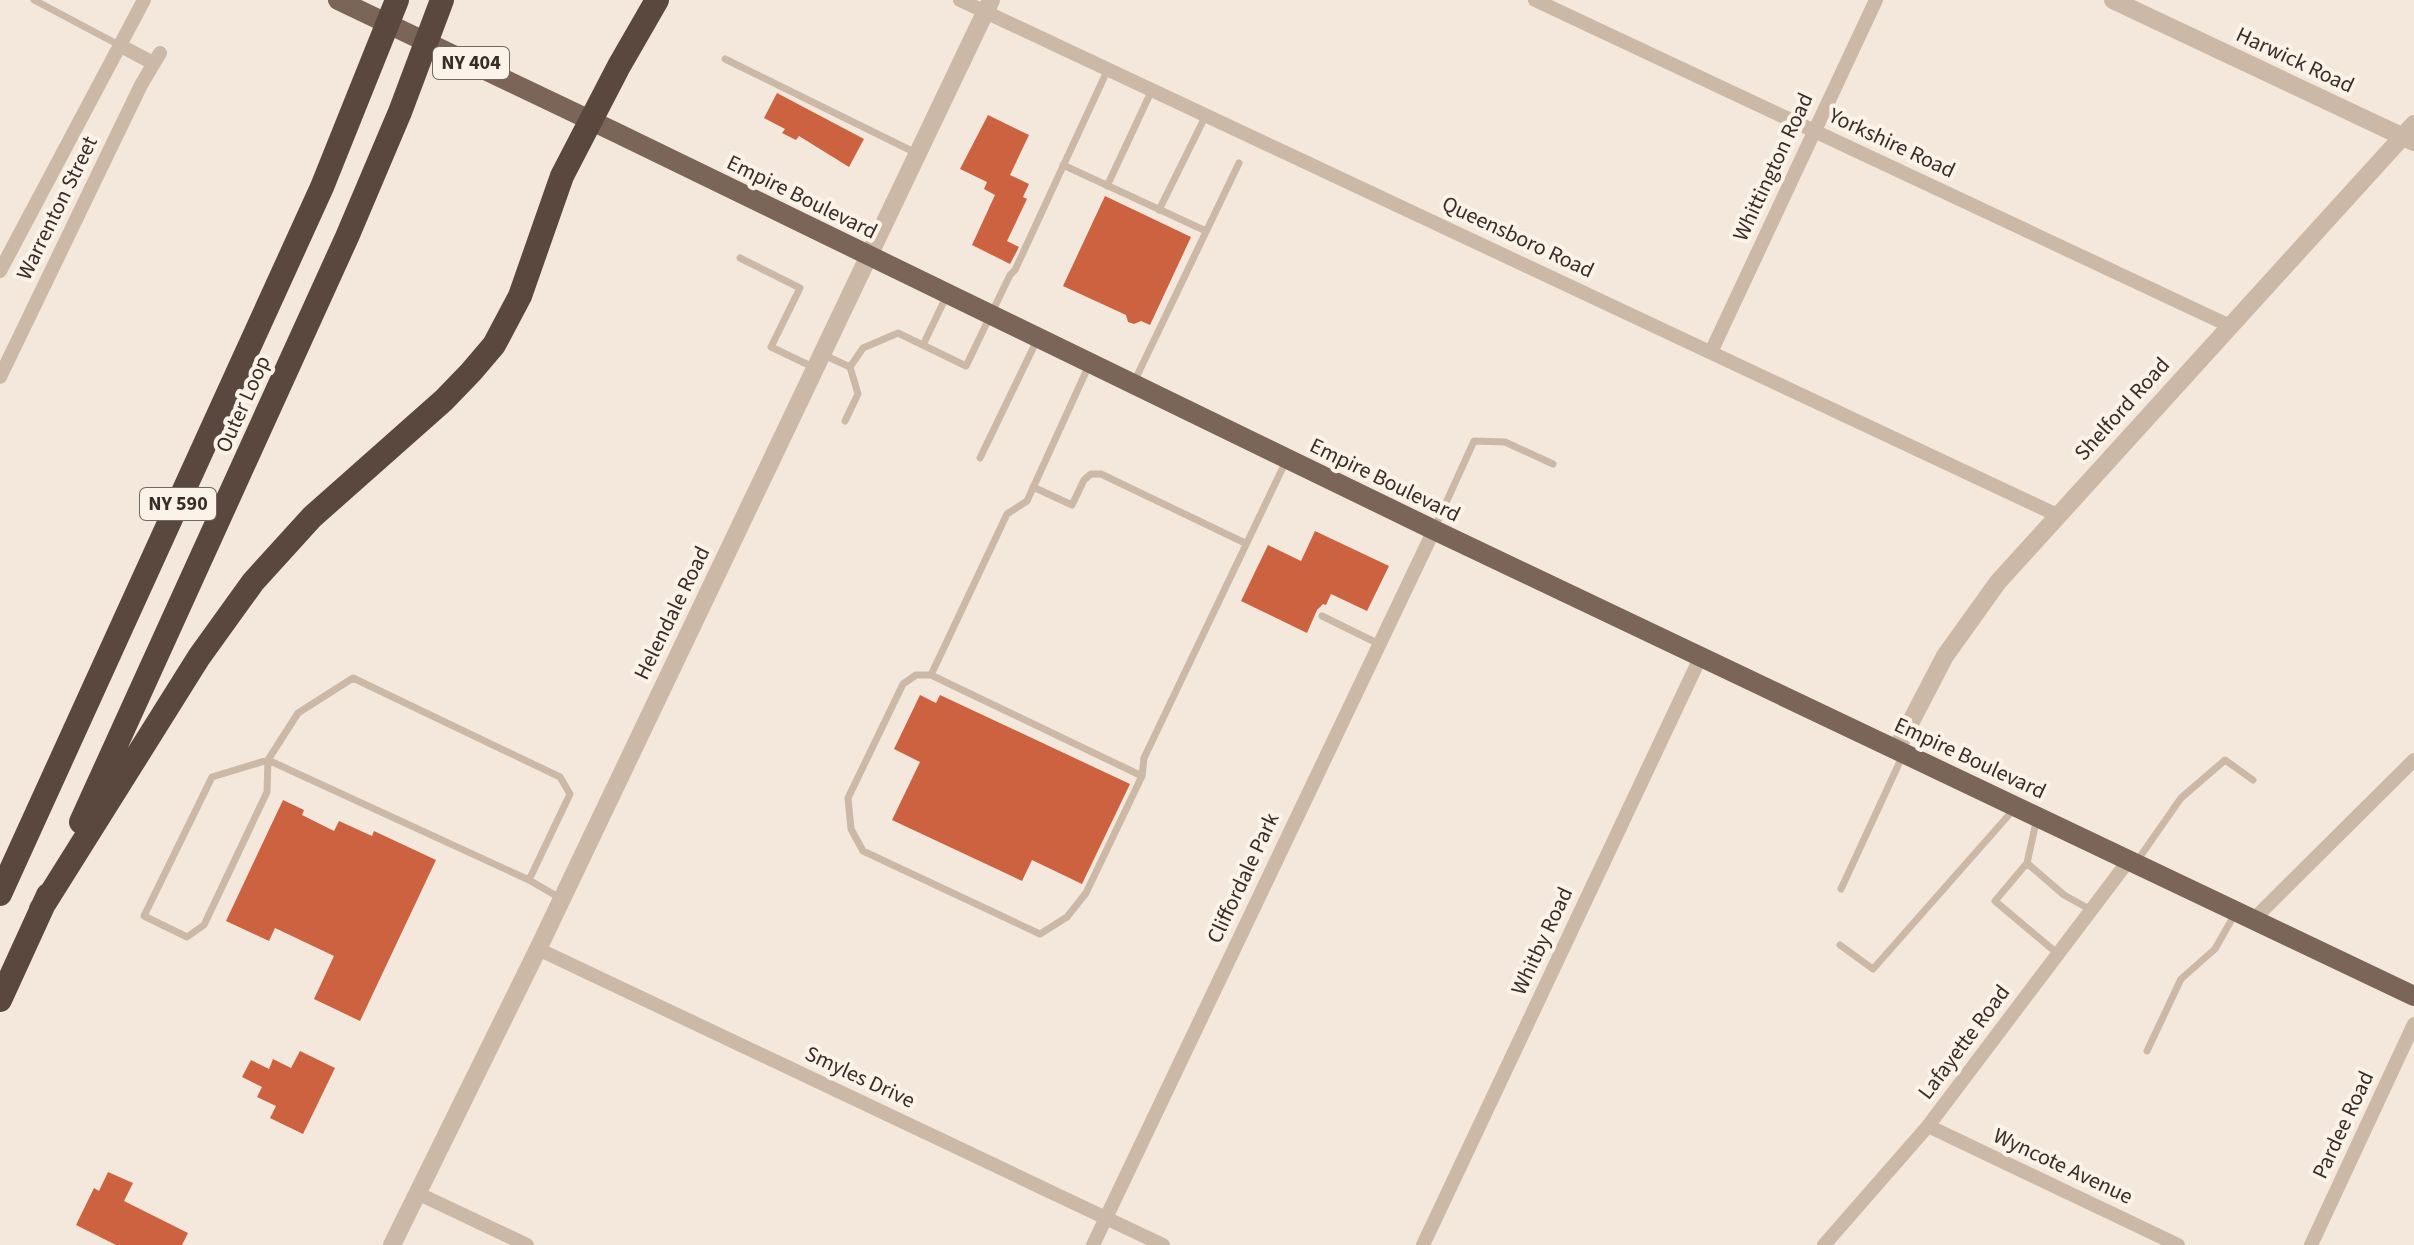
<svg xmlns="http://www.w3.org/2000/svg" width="2414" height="1245" viewBox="0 0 2414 1245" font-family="'Source Sans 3',sans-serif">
  <rect width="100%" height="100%" fill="#f3e8db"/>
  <path fill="#cd6240" d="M777 93 864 139 849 167 799 136 796 140 782 133 785 129 764 118Z
    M988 115 1029 135 1010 175 1029 184 1023 197 1027 199 1007 241 1019 247 1010 264 972 245 995 195 984 189 987 182 960 169Z
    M1105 196 1191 237 1150 325 1141 321 1134 324 1128 322 1126 315 1063 286Z
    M1315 531 1389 566 1367 611 1331 594 1326 605 1323 604 1317 610 1307 633 1241 601 1268 545 1301 561Z
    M920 695 936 703 940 695 1130 784 1082 884 1032 860 1022 881 892 820 920 762 894 749Z
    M283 800 304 810 302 815 334 831 339 821 372 836 374 831 436 860 360 1021 314 999 334 956 275 928 269 941 226 921Z
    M300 1051 335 1068 303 1134 270 1118 276 1106 257 1097 262 1087 242 1077 251 1060 269 1069 273 1059 291 1068Z
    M108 1172 133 1183 124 1201 188 1233 182 1245H116L76 1225 94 1188 99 1191Z"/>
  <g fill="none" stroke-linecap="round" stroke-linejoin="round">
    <path stroke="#ccb8a6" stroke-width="7" d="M34 0 119 45
      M725 59 916 153
      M1063 165 1206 231
      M1107 186 1152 90
      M1159 210 1206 115
      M740 258 800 288 771 347 813 367
      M923 345 946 297
      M822 354 850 367 863 348 898 333 966 366 1010 275 1015 270 1108 69
      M1089 365 1027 501 1007 514 931 675H916L903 684 848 798 851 829 863 851 1040 934 1067 917 1086 893 1142 776 1144 758 1286 461
      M1134 382 1239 163
      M845 421 858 394 850 367
      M980 458 1037 340
      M1033 487 1072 505 1084 480 1091 474H1101L1245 543
      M1435 527 1474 441 1505 442 1553 464
      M1322 616 1379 644
      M931 675 1142 776
      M2037 818 2027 863 1995 901 2058 954
      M2137 861 2181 798 2225 760 2253 780
      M2027 863 2064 895 2091 910
      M529 880 570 794 560 777 353 678 298 713 268 760 267 792 204 925 187 937 144 916 212 777 268 760 529 880 560 898
      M1841 889 1902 757
      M1840 945 1873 969 2015 808
      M2147 1051 2181 979 2215 949 2236 912"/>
    <path stroke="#ccb8a6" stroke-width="14" d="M960 0 2057 515
      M1535 0 2230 326
      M121 46 153 63
      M0 271 144 0
      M1711 352 1876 0
      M0 377 141 85 160 53
      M2254 919 2414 760
      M538 949 1163 1245
      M1928 1126 2178 1245
      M417 1193 527 1245
      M1093 1245 1434 530
      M1423 1245 1701 656
      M1824 1245 1928 1126 2129 860
      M2311 1245 2414 1024"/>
    <path stroke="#ccb8a6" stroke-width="18" d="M2113 0 2414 142
      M1896 750 1945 656 1998 582 2414 124
      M392 1245 538 949 991 0"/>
    <path stroke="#7b6458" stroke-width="20" d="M338 0 617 133 1434 530 2414 996"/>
    <path stroke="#5a473e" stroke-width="24" d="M81 822 347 237 400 112 442 0
      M0 894 322 187 397 0
      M41 909 199 657 253 582 312 517 444 400 471 372 494 345 520 296 562 176 619 66 657 0
      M0 1000 48 895"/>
  </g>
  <g text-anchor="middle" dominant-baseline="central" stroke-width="8" stroke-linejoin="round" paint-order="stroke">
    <g fill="#fbf2e8" stroke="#726862" stroke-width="2">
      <rect x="433" y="47" width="76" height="32" rx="6"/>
      <rect x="140" y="488" width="76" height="32" rx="6"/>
    </g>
    <g font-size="20" font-weight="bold" fill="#382d28">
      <text x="471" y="63">NY 404</text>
      <text x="178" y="504">NY 590</text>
    </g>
    <g font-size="22" fill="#382d28" stroke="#fbf2e8">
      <text transform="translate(2295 60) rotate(25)">Harwick Road</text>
      <text transform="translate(1892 143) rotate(25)">Yorkshire Road</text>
      <text transform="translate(1773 167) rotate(-65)">Whittington Road</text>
      <text transform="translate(802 197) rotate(26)">Empire Boulevard</text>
      <text transform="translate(57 208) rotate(-64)">Warrenton Street</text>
      <text transform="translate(1518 237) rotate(25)">Queensboro Road</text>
      <text transform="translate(243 404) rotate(-66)">Outer Loop</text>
      <text transform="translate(2122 409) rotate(-48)">Shelford Road</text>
      <text transform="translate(1385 480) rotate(26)">Empire Boulevard</text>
      <text transform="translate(672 613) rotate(-64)">Helendale Road</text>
      <text transform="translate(1970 758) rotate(25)">Empire Boulevard</text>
      <text transform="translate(1243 878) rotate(-65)">Cliffordale Park</text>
      <text transform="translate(1542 941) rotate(-65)">Whitby Road</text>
      <text transform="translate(1964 1042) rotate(-53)">Lafayette Road</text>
      <text transform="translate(860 1077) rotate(25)">Smyles Drive</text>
      <text transform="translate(2343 1125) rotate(-65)">Pardee Road</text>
      <text transform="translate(2063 1166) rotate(25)">Wyncote Avenue</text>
    </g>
  </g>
</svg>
